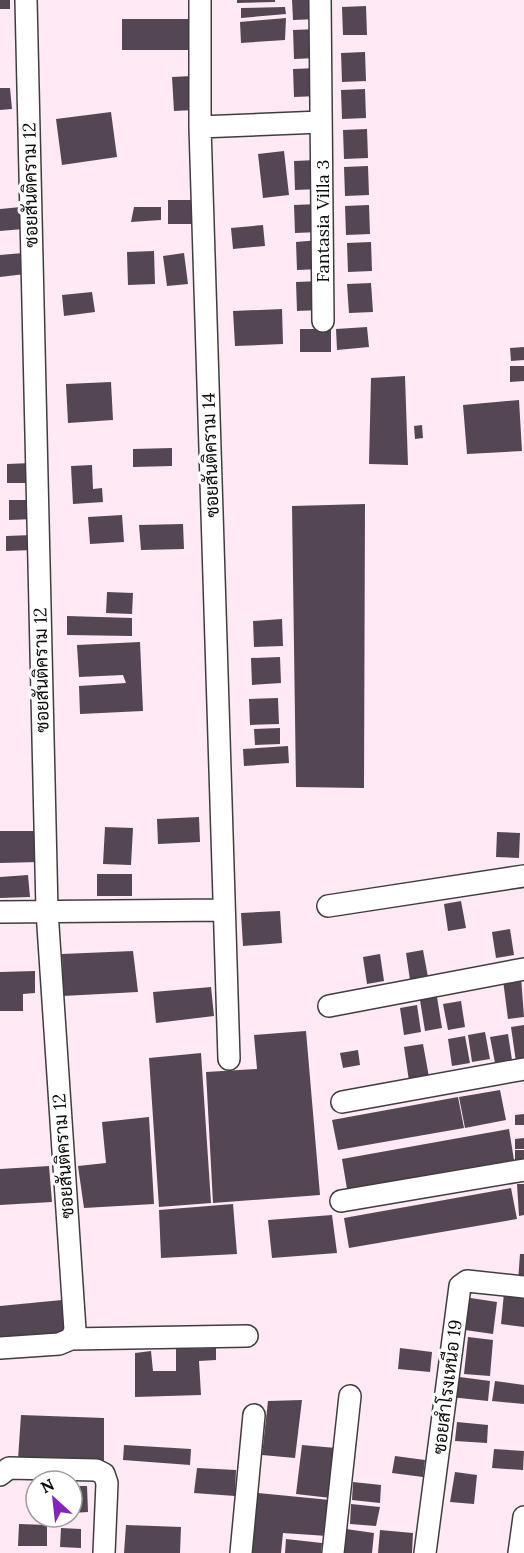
<svg xmlns="http://www.w3.org/2000/svg" width="524" height="1553" viewBox="0 0 524 1553" font-family="Lora,Sarabun,serif">
  <rect width="100%" height="100%" fill="#ffe9f4"/>
  <path fill="#544753" d="M0 0H10V9H0Z
    M237 0H275V2L237 3Z
    M292 0H316L317 19 293 20Z
    M366 6 367 35H343L342 7Z
    M285 7 286 14 241 18V8Z
    M286 18 285 40 241 43 240 22Z
    M122 19H192V50H122Z
    M317 29 318 58 294 59 293 30Z
    M365 52 366 81 342 82 341 53Z
    M317 68 318 96 294 97 293 69Z
    M192 76 194 110 174 111 172 77Z
    M0 88H10L12 109 0 110Z
    M365 89 366 118 342 119 341 90Z
    M111 112 117 157 62 165 56 119Z
    M367 129 368 158 344 159 343 130Z
    M284 151 289 195 263 198 258 154Z
    M317 160 319 189 295 190 294 161Z
    M368 166 369 195 345 196 344 167Z
    M168 200H196V224H168Z
    M318 204 319 232 295 233 294 205Z
    M369 205 370 234 346 235 345 206Z
    M21 207 23 229 0 231V209Z
    M134 207H161V220L131 222Z
    M263 225 265 246 233 249 231 228Z
    M319 240 321 269 297 270 296 242Z
    M371 242 372 271 348 272 347 243Z
    M154 251 155 284 128 285 127 252Z
    M23 253 25 274 0 277V255Z
    M184 253 188 284 167 286 163 256Z
    M320 281 321 310 297 311 296 282Z
    M371 283 373 312 349 313 347 284Z
    M92 292 95 312 64 316 62 295Z
    M282 309 283 344 235 346 233 311Z
    M367 327 369 347 337 350 336 329Z
    M300 329H331V352H300Z
    M524 347V360L511 361 510 348Z
    M510 366H524V381L510 382Z
    M405 376 408 465 369 464 371 378Z
    M111 382 113 420 68 423 66 384Z
    M519 400 522 451 467 454 463 405Z
    M422 425 423 438 415 439 414 426Z
    M172 448V466L133 467V449Z
    M32 463 33 483H7V464Z
    M92 465 93 489 102 488 103 502 73 504 71 466Z
    M9 500H35V519L9 520Z
    M365 504 364 788 296 787 292 506Z
    M122 515 124 542 90 544 88 517Z
    M183 524 184 549 141 550 139 525Z
    M33 535V550L6 551V536Z
    M107 592 133 593 132 614 106 613Z
    M67 616 132 618V636L67 635Z
    M282 619 283 646 254 647 253 621Z
    M140 642 143 711 80 714 79 686 126 683 123 675 79 677 77 645Z
    M280 657 281 683 252 685 251 658Z
    M278 698 279 724 250 725 249 699Z
    M280 728V744L255 745 254 729Z
    M288 746 289 763 244 766 243 749Z
    M199 817 200 842 158 844 157 819Z
    M105 827 133 828 131 865 103 864Z
    M0 831H37L38 862 0 863Z
    M497 832 520 833 519 858 496 857Z
    M97 874H132V896H97Z
    M28 875 30 897 0 898V877Z
    M461 901 466 928 448 931 444 904Z
    M280 911 282 943 243 946 241 913Z
    M510 929 514 955 496 958 492 932Z
    M423 950 428 977 410 980 406 953Z
    M133 951 138 992 63 996 62 954Z
    M380 954 384 981 367 984 363 957Z
    M35 971V993L23 994V1011H0V972Z
    M521 977 524 1017 508 1019 503 980Z
    M211 987 214 1016 156 1023 153 992Z
    M437 997 442 1028 425 1031 420 1000Z
    M461 1001 465 1027 448 1030 443 1004Z
    M417 1005 421 1032 404 1035 400 1008Z
    M524 1025V1061L516 1062 511 1027Z
    M306 1031 320 1195 213 1203 206 1072 257 1069 254 1035Z
    M485 1032 490 1059 472 1062 468 1035Z
    M508 1034 512 1060 495 1063 490 1037Z
    M465 1036 470 1063 452 1066 448 1039Z
    M423 1044 429 1077 409 1081 404 1047Z
    M358 1050 360 1065 343 1068 340 1053Z
    M201 1053 211 1203 159 1207 149 1058Z
    M500 1090 506 1120 465 1128 459 1097Z
    M458 1097 464 1128 338 1150 332 1120Z
    M524 1114V1125H515V1115Z
    M149 1117 154 1204 84 1208 78 1166 106 1163 102 1122Z
    M509 1129 514 1160 347 1189 342 1159Z
    M524 1138V1149H515V1139Z
    M515 1150H524V1160L515 1161Z
    M49 1166 52 1202 0 1205V1169Z
    M517 1184H524V1215L519 1216Z
    M511 1188 517 1219 349 1248 344 1218Z
    M233 1204 237 1254 161 1258 159 1210Z
    M332 1215 337 1253 272 1258 268 1220Z
    M520 1254H524V1282H518Z
    M504 1293 524 1296V1327L501 1324Z
    M464 1297 497 1302 493 1334 458 1329Z
    M62 1300 67 1332 0 1337V1306Z
    M468 1337 493 1340 490 1376 464 1374Z
    M216 1348V1360L199 1361 201 1395 135 1397V1353L151 1351 153 1371H176V1349Z
    M400 1348 432 1352 430 1372 398 1369Z
    M452 1376 490 1381 488 1401 450 1397Z
    M495 1381 524 1385V1404L492 1401Z
    M302 1400 295 1458 262 1455 268 1401Z
    M21 1415 104 1418V1463L18 1459Z
    M457 1422 488 1425 487 1443 455 1441Z
    M124 1445 191 1449 190 1465 123 1460Z
    M302 1445 336 1448 331 1498 296 1494Z
    M494 1449 524 1451 523 1470 492 1468Z
    M395 1456 425 1460 423 1477 392 1473Z
    M197 1468 236 1470 235 1496 194 1493Z
    M455 1472 477 1475 474 1504 450 1502Z
    M353 1482 381 1485 380 1503 352 1500Z
    M72 1486H87L88 1512 72 1513Z
    M258 1493 330 1500 327 1536 283 1533 281 1553H250Z
    M351 1504 380 1507 376 1526 350 1524Z
    M19 1524 47 1525V1546H18Z
    M126 1525 181 1527 180 1553H124Z
    M61 1528 81 1529V1548L60 1547Z
    M346 1529 374 1533 372 1553H343Z
    M380 1530 413 1533 412 1553H378Z
    M286 1539 322 1543 321 1553H285Z"/>
  <g fill="none" stroke-linecap="round" stroke-linejoin="round">
    <g stroke="#3e3e3e" stroke-width="24">
      <path id="minor" d="M26 0 47 911 75 1330 71 1339
        M200 0V127L229 1059
        M320 0 323 321
        M200 127 321 122
        M328 906 524 876
        M0 912 223 910
        M329 1006 524 969
        M342 1102 524 1069
        M341 1201 524 1170
        M0 1348 59 1344 71 1339 247 1336
        M0 1475 9 1468 96 1470 104 1474 107 1483 104 1553
        M241 1553 254 1415
        M333 1553 350 1396
        M425 1553 460 1286 467 1281 524 1287
        M519 1553 524 1517"/>
    </g>
    <use href="#minor" stroke="#fff" stroke-width="21"/>
  </g>
  <g text-anchor="middle" dominant-baseline="central" stroke-width="6" stroke-linejoin="round" paint-order="stroke">
    <g font-size="18" fill="#0b0b0b" stroke="#fff">
      <text transform="translate(30 185) rotate(-91)">ซอยสันติคราม 12</text>
      <text transform="translate(322 221) rotate(-90)">Fantasia Villa 3</text>
      <text transform="translate(210 455) rotate(-92)">ซอยสันติคราม 14</text>
      <text transform="translate(41 670) rotate(-91)">ซอยสันติคราม 12</text>
      <text transform="translate(63 1156) rotate(-94)">ซอยสันติคราม 12</text>
      <text transform="translate(447 1387) rotate(-83)">ซอยสำโรงเหนือ 19</text>
    </g>
  </g>
  <g transform="translate(54 1499) rotate(333)"><circle r="28" fill="#ffffff" stroke="#9d9d9d" stroke-width="1.5"/>
  <path d="M0-4.5L10 22L0 15L-10 22Z" fill="#8622bc"/>
  <text y="-9" font-size="16" font-weight="bold" text-anchor="middle" fill="#0b0b0b">N</text>
  </g>
</svg>
